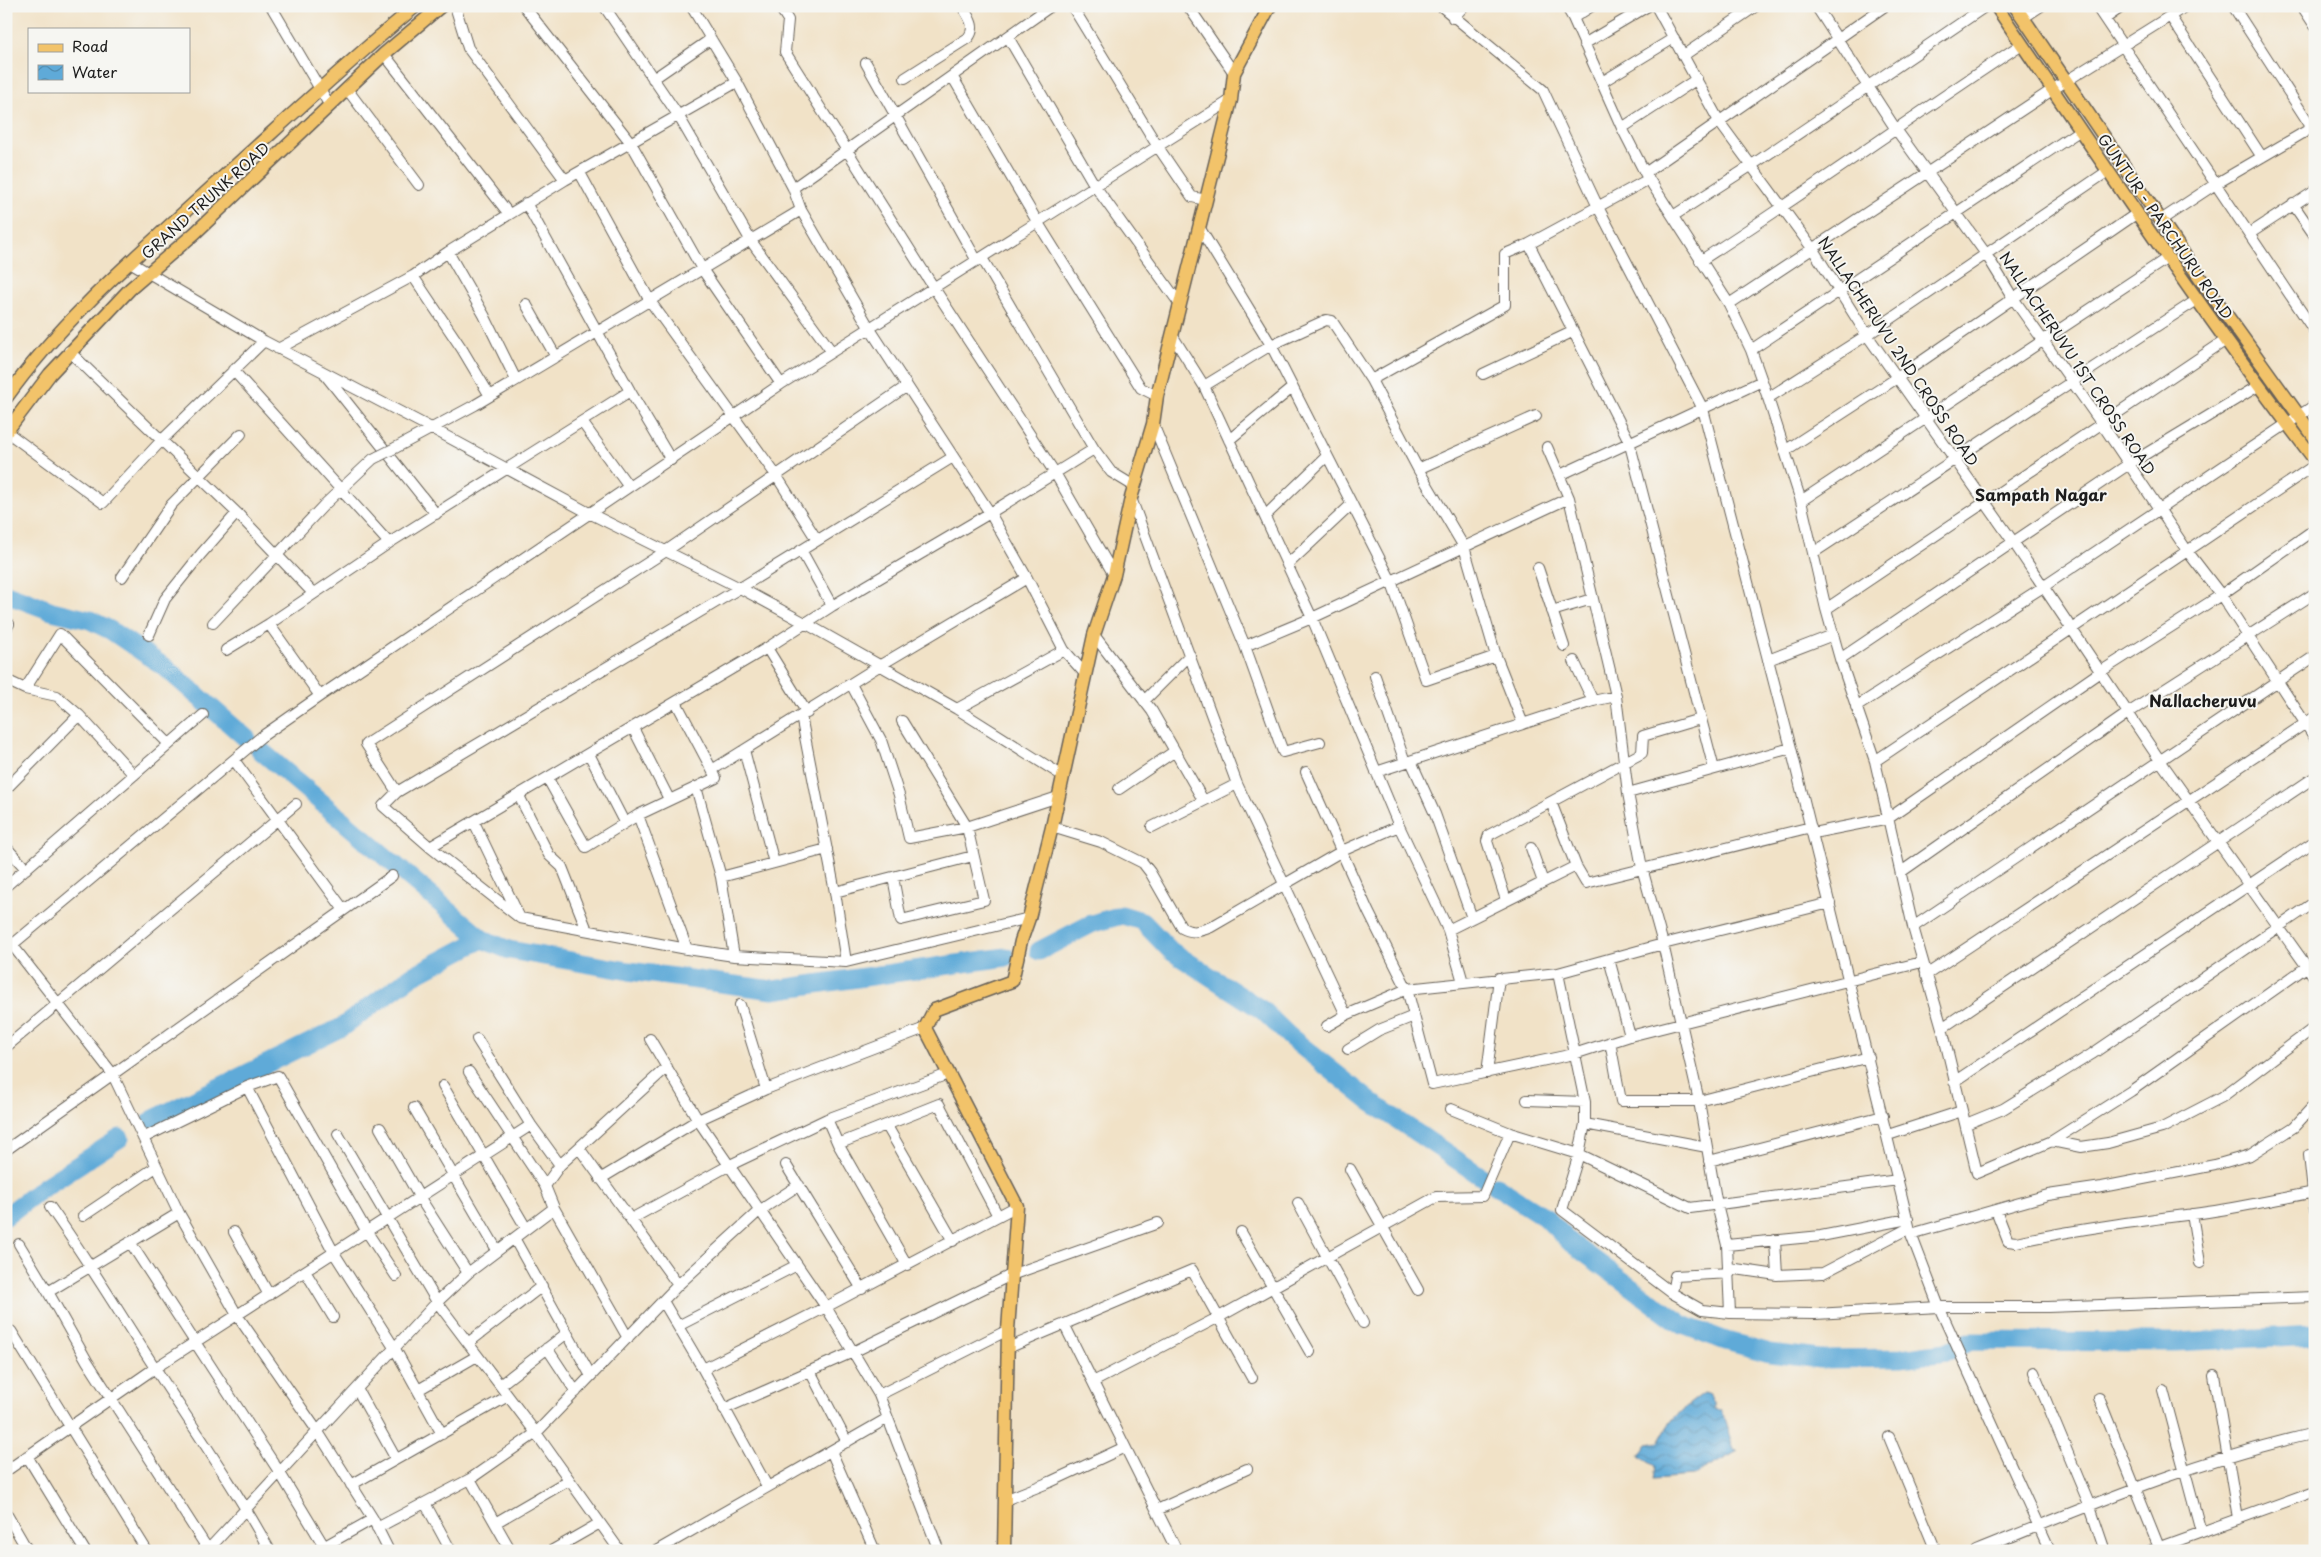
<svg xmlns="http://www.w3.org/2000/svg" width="2321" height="1557" viewBox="0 0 2321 1557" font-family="'Playpen Sans',sans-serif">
  <defs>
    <pattern id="water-waves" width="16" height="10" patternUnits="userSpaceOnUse" patternTransform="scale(1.25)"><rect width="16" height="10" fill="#5faad8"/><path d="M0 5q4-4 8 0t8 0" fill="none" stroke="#4e8aae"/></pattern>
  </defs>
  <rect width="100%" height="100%" fill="#f6f6f2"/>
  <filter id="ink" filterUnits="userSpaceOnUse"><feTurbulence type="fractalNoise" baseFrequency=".02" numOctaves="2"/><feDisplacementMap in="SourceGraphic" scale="10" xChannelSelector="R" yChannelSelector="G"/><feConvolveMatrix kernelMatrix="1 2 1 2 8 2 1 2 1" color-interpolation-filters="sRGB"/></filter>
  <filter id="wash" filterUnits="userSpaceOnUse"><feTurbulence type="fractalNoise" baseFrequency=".0096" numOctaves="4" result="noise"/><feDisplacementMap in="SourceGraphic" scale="20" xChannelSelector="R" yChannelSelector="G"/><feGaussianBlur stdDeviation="1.12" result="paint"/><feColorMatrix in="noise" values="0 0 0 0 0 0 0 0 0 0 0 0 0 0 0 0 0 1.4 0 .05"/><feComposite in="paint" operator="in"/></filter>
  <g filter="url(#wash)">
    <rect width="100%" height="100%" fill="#f1e2c7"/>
    <path fill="url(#water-waves)" stroke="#3e637a" d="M1704 1393 1708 1394 1714 1405V1409L1721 1410 1734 1450 1738 1451 1693 1476 1653 1479 1655 1466 1639 1456 1647 1444 1659 1442C1670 1420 1684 1407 1704 1393Z"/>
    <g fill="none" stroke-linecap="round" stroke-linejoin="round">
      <path stroke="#5faad8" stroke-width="19" d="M6 594 52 611 90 620 110 630 166 668 247 739
        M260 750 482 939 509 950 629 971 773 990 1006 957
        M1039 951 1091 924 1122 915 1142 921 1171 951 1262 1010 1289 1036 1371 1102 1482 1177
        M152 1120 342 1027 412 976 482 939
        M1496 1186 1546 1218 1571 1243 1683 1325 1726 1341 1770 1353 1820 1359 1901 1358 1946 1352 1969 1341 2175 1342 2315 1335
        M6 1216 44 1187 120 1138"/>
    </g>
  </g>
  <g filter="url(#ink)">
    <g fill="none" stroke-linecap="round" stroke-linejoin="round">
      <g stroke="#676158" stroke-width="12">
        <path id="minor" d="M271 6 330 106
          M455 6 468 48 565 180
          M524 6 631 143 702 269 781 384
          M604 6 678 115 751 241 832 352
          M691 6 737 82 793 188 801 210 870 329 990 513 1027 578 1064 650 1086 675
          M779 6 788 20 785 52 934 288 1055 473 1114 575
          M1072 6 1158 147 1192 197 1206 200
          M1188 6 1234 73
          M1441 6 1543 90 1598 207 1703 409 1791 748 1911 1234 1939 1307 2050 1551
          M1566 6 1573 18 1622 128 1645 173 1729 304 1751 350 1768 398 1801 501 1826 609 1840 659 1875 761 1913 927 1942 1028 1977 1173 2052 1141 2131 1091 2315 961
          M1656 6 1720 123 1812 248 1867 335 2014 543 2159 759 2315 978
          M1816 6 1895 128 1986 254 2013 298 2102 424 2188 552 2221 595 2315 738
          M2096 6 2315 332
          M2233 6 2312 128
          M2302 6 2315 26
          M2170 16 2262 157
          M1453 18 1464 6
          M1573 18 1592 6
          M2023 18 2041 6
          M2106 18 2123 6
          M1008 37 1095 186 1179 303
          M1584 44 1648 6
          M384 54 509 214
          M1684 55 1756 6
          M866 63 977 261
          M952 76 1038 223 1141 388 1157 396
          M905 78 968 38C977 27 969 18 962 6
          M653 79 711 39
          M1602 82 1674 38
          M347 89 419 185
          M1622 128 1697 79
          M580 173 650 301 776 475 817 540
          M1645 173 1885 6
          M1649 179 1529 244 1629 441 1714 769
          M793 188 1051 6
          M526 203 630 391 671 460
          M2293 204 2315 236
          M1673 216 1752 165 1986 6
          M2161 220 2214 185 2315 126
          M1199 227 1271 345 1391 581 1426 680 1496 656
          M2249 234 2315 191
          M448 252 484 315 516 380
          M1700 261C1809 191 1914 115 2022 44
          M130 262 264 341 433 429 589 513 740 588 805 623 957 709 1063 776
          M413 276 462 349 490 396
          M526 304 556 357
          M1729 304 2052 90 2186 6
          M1172 335 1204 386 1312 618 1399 826 1448 930 1463 982
          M278 349 413 276 448 252 565 180 737 82
          M1751 350 2079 131
          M69 351 237 513 313 593
          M233 370 389 543
          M1483 374 1572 332
          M326 376 436 514
          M1371 380 1505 305V254L1529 244
          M1204 386 1271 345 1326 320 1332 321 1371 380 1418 469 1464 547 1496 656 1523 724
          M1768 398 1867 335 2108 171
          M582 422 629 487
          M1153 424 1245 646 1283 752 1320 742
          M7 432 103 503 162 440 264 341
          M1229 440 1292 388
          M1547 447 1569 498 1616 696 1628 793 1642 868 1663 944 1699 1101 1717 1205 1727 1245 1730 1313
          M395 448 475 405 801 210
          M1094 449 1111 472 1134 486
          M1786 450 1897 378 2136 214
          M953 457 740 588 397 792 383 806 430 847 520 918 687 949 734 956 846 962 1029 918
          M1418 469 1536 416
          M1560 475 1762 381
          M1131 498 1237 784 1346 1015
          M1801 501 2166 259
          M1265 516 1327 456
          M801 550 832 606
          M1813 553C1941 469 2068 383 2197 300
          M1287 565 1352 504
          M1538 568 1564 646
          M122 577 171 505 241 434
          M1826 609 2226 340
          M1552 611 1592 599
          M213 623 324 505 373 459 379 456
          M269 624 320 696
          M6 629 9 624
          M149 635 165 599 201 554 237 513
          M1094 635 1152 711 1203 800
          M1245 646 1312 618 1569 498
          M767 648 807 713
          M226 650 269 624 389 543 630 391
          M1840 659 2129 464 2258 386
          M1768 660 1833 635
          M1574 661 1593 701
          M1375 676 1405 762
          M6 680 25 689 57 696 79 715 134 775
          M851 684 881 740 899 795 909 838 967 827 1058 797
          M25 689 60 634 169 744
          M1144 701 1190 655
          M676 702 712 770 879 666 1027 578
          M1856 707 2043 587 2315 405
          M957 709 1064 650
          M801 716 835 892 973 856
          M633 728 669 799
          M744 750 774 863
          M589 754 624 822
          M234 760 344 910
          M1411 761 1435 814 1472 918
          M1875 761 2315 465
          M1306 772 1368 911 1407 989 1432 1084 1574 1054 1630 1036 1922 962
          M1376 772 1593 701 1616 696
          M548 779 586 847 638 815 716 778 712 770
          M696 787 721 877 734 956
          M6 789 79 715
          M1119 789 1175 751
          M397 792 366 744 666 551 907 386
          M1628 793 1791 748
          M519 796 549 855 562 867 587 930
          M1551 802 1576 866
          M638 815 687 949
          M474 822 519 916
          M1052 827 1101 842 1143 863 1150 872 1182 928C1193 934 1200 931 1211 927L1342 851 1399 826
          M1152 827 1237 784
          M1813 833 1889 818 2100 672 2221 595 2315 529
          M6 847 26 869
          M430 847 767 648 832 606 990 513 1094 449 982 258
          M1531 848 1543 882
          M1901 872 2128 713 2315 593
          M721 877 827 849
          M893 877 901 920 984 900 967 827 902 721
          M6 886 203 715
          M835 892 846 962
          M1506 900 1487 841 1489 835 1642 753 1643 736 1700 719
          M1913 927 2315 656
          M1448 930 1576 866 1586 883 1811 827
          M6 937 112 1073 179 1213 237 1315 318 1432 373 1519 389 1551
          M6 950 261 737 320 696 781 384 1231 100
          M1609 959 1630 1036
          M1558 973 1585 1102V1124L1579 1154 1562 1210 1672 1293 1702 1310 1730 1313 1815 1314 1939 1307H2048L2315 1297
          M1926 975 2315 717
          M740 1005 766 1089
          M1327 1026 1346 1015 1407 989 1558 973 1663 944 1830 903
          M1942 1028 2315 777
          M477 1039 531 1125 560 1165
          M650 1039 698 1120 826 1307 879 1395 939 1551
          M1610 1042 1621 1101H1699L1869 1057
          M6 1047 296 804
          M1348 1049 1379 1030 1414 1016
          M469 1072 545 1186 554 1208 628 1338
          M1487 1073 1499 978
          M1954 1082 2315 841
          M443 1086 526 1228
          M247 1087 334 1253 395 1349 442 1434
          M1527 1100 1585 1102
          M414 1108 497 1250
          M1451 1109 1510 1133 1579 1154 1690 1208 1898 1180
          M827 1119 838 1144 907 1265
          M1585 1124 1707 1147
          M1966 1124 2003 1109 2092 1054 2315 902
          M887 1126 953 1241
          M380 1128 420 1198 468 1273
          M338 1134 437 1302 536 1433 620 1551
          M1888 1135 1962 1111
          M143 1138 247 1087 278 1076 367 1232 396 1276
          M2052 1141 2081 1147 2108 1143 2162 1128 2222 1097 2315 1027
          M838 1144 939 1104 998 1216
          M579 1148 678 1285
          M6 1150 392 876
          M2309 1155 2315 1210
          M1709 1161 1883 1116
          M786 1165 862 1289
          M1350 1169 1418 1290
          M600 1179 698 1120 766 1089 925 1028
          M545 1186 560 1165 667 1067
          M1298 1203 1363 1323
          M50 1207C87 1259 120 1314 155 1368 194 1429 235 1487 270 1551
          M1996 1210 2008 1241 2016 1242C2077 1229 2139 1221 2201 1213 2239 1208 2277 1199 2315 1192
          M2192 1214 2200 1263
          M83 1216 156 1167
          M631 1219 728 1166 827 1119 948 1074
          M234 1232 269 1295
          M1241 1232 1310 1352
          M1911 1234 2048 1195 2102 1187 2215 1165 2250 1155 2294 1127 2315 1104
          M514 1238 591 1376
          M1775 1240 1777 1275
          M130 1242 280 1473 324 1546
          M19 1244 48 1292 87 1361 209 1551
          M1727 1245 1821 1236 1908 1219
          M1729 1268 1777 1275 1823 1273 1909 1228
          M305 1271 333 1317
          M48 1292 179 1213
          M1672 1293 1675 1276 1730 1273
          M663 1301 703 1369 767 1486
          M1064 1324 1177 1551
          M678 1326 797 1265
          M11 1331 147 1551
          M468 1343 542 1286
          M547 1348 576 1392
          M1008 1348 1192 1270 1252 1378
          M703 1369 826 1307 1017 1206
          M810 1371 847 1442
          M2034 1372 2089 1504 2105 1551
          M2214 1375 2238 1519
          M1093 1382 1219 1317 1436 1197 1483 1196 1510 1133
          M500 1385 567 1333
          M357 1389 396 1459
          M418 1390 477 1356
          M2163 1390 2201 1532
          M879 1395 1008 1330
          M2099 1398 2159 1547
          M724 1409 853 1352 1011 1275 1158 1223
          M1889 1437 1936 1551
          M831 1451 875 1551
          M27 1456 85 1551
          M6 1471 155 1368 531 1125
          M470 1479 511 1551
          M351 1485 508 1396
          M1005 1500 1050 1482 1125 1447
          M425 1503 451 1551
          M1157 1510 1247 1469
          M6 1513 28 1551
          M495 1523 569 1480
          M377 1528 470 1479 536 1433 678 1285 759 1211 799 1185
          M207 1551 437 1302 468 1273 554 1208
          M316 1551 373 1519
          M551 1551 600 1523
          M656 1551 888 1418
          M1976 1551C2088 1506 2196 1460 2315 1433
          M2149 1551 2315 1491"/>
      </g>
      <g stroke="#676158" stroke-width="15">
        <path id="major" d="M1996 6C2100 159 2202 313 2315 460
          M2015 6 2205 285 2315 438
          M6 398C63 318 140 253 212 187 280 126 345 64 416 6
          M6 432 50 374 130 289 195 233 384 54 441 6
          M1004 1551 1008 1330 1017 1206 925 1028 934 1010 1012 981 1021 941 1029 918 1052 827 1094 635 1114 575 1131 498 1153 424 1157 396 1231 100 1234 73 1270 6"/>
      </g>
      <use href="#minor" stroke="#fff" stroke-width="10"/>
      <use href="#major" stroke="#f2c36a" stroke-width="12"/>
      <g stroke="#676158" stroke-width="12" stroke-linecap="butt">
        <path id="minor-bridge" d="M379 456 395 448"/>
      </g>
      <use href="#minor-bridge" stroke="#fff" stroke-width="10"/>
    </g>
  </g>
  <g text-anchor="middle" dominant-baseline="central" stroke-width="4" stroke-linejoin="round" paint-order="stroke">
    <g font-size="15" fill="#1c1c1c" stroke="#f6f6f2">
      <text transform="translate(205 200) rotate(-42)">GRAND TRUNK ROAD</text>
      <text transform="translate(2166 226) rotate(55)">GUNTUR - PARCHURU ROAD</text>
      <text transform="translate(1899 351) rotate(56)">NALLACHERUVU 2ND CROSS ROAD</text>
      <text transform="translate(2078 363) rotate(56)">NALLACHERUVU 1ST CROSS ROAD</text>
    </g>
    <g font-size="16" font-weight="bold" fill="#1c1c1c" stroke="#f6f6f2">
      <text x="2041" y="494">Sampath Nagar</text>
      <text x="2203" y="700">Nallacheruvu</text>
    </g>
  </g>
  <rect width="2321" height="1557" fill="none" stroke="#f6f6f2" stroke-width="25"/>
  <rect x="28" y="28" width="162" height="65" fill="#f6f6f2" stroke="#9f9f9c"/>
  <rect x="38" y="44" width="25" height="8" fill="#f2c36a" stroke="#9f9f9c"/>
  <text x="72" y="52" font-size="15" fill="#1c1c1c">Road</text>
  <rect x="38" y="65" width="25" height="15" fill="url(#water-waves)" stroke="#9f9f9c"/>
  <text x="72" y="78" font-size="15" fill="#1c1c1c">Water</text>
</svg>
